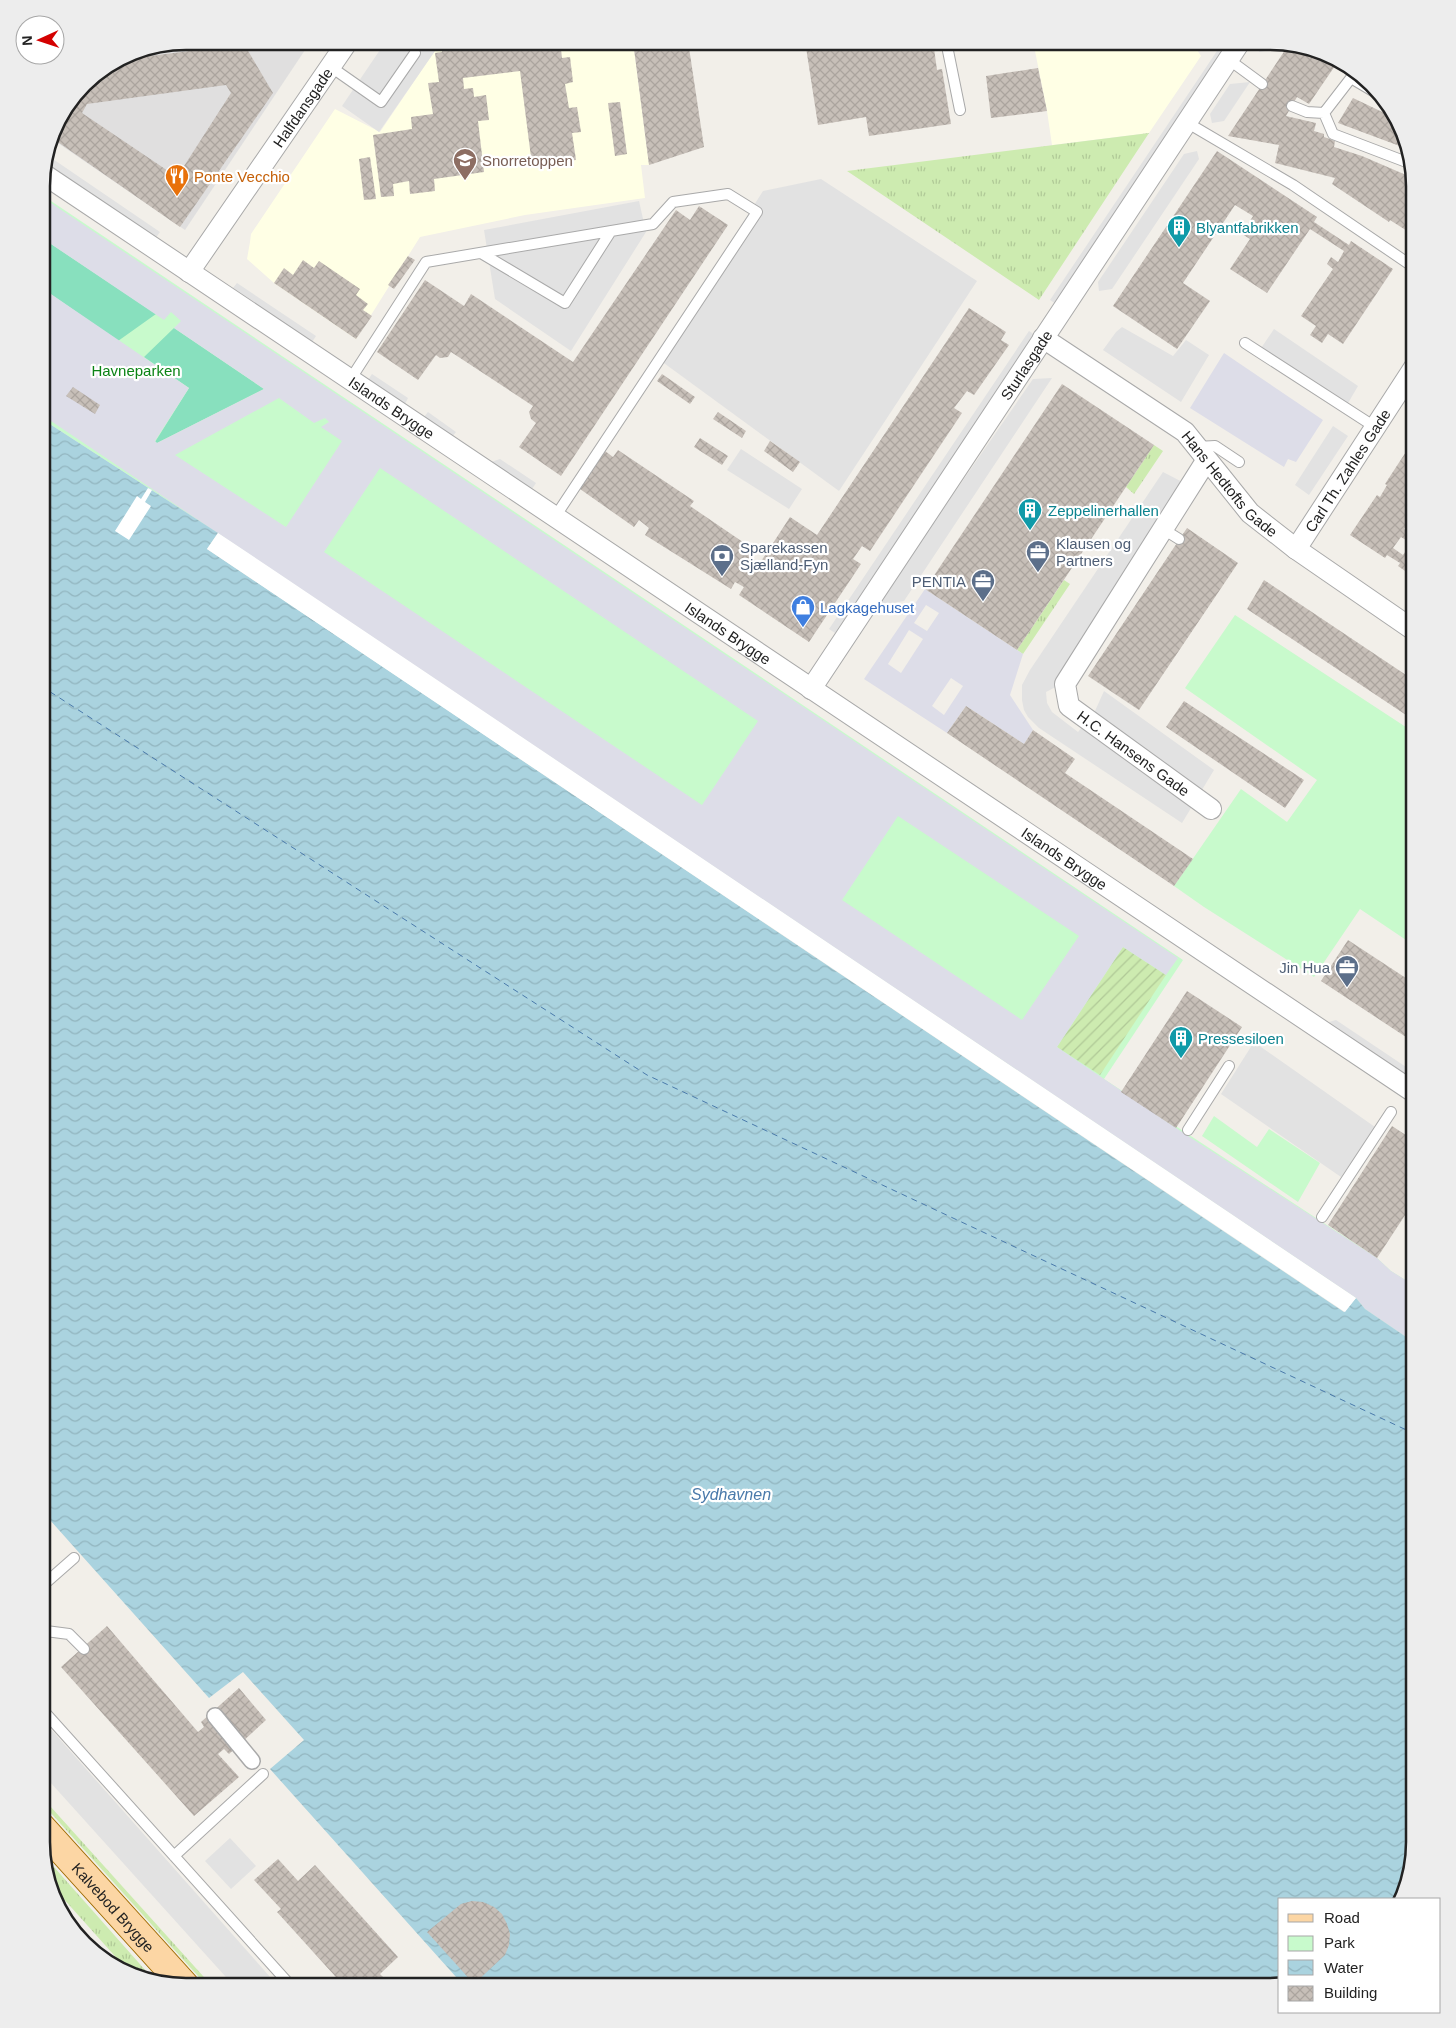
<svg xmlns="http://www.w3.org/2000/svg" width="1456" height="2028" viewBox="0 0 1456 2028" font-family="Arial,sans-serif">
  <defs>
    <pattern id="grass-tufts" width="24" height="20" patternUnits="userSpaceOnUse" patternTransform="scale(1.25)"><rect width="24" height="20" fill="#cdebb0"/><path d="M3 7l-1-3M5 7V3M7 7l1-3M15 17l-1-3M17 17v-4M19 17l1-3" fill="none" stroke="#b0c997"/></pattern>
    <pattern id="garden-furrows" width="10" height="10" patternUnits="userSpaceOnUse" patternTransform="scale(1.25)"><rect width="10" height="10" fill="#cdebb0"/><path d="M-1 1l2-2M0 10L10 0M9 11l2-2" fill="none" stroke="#b0c997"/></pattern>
    <pattern id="water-waves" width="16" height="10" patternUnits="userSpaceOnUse" patternTransform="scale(1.25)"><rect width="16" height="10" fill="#aad3df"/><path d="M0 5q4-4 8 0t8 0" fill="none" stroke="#92b5bf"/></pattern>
    <pattern id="building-cross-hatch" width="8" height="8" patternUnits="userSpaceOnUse" patternTransform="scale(1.25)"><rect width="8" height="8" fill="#c7bfb8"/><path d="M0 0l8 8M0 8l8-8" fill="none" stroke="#aba49e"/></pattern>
  </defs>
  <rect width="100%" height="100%" fill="#f2efe9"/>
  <path fill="#e0dfdf" d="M186 41H311L185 230 52 139 56 122 90 77 131 52Z"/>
  <path fill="#ffffe5" d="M420 41H633L649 165H641L645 198 525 215 420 237 356 339 274 283 247 259 250 242 251 234 335 109 380 132 434 52Z
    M1033 41 1192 42 1201 56 1149 133 1052 145 1047 111Z"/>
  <path fill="url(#grass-tufts)" d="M1149 133 1039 300 847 171Z
    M1154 445 1163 451 1134 494 1126 487Z
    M1064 580 1070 584 1023 654 1017 650Z
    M41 1796 212 1986H207L41 1802Z
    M46 1858 154 1980 130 1973 53 1887Z"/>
  <path fill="#c8facc" d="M42 195 1183 960 1104 1079 1377 1258 1391 1271 1415 1286V1343L1365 1309 1356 1298 218 533 42 419Z
    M1235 615 1415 733V946L1360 909 1314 977 1204 907 1174 886 1241 789 1287 822 1317 780 1185 688Z
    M1214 1116 1257 1147 1269 1129 1320 1163 1298 1202 1202 1136Z"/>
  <path fill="url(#garden-furrows)" d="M1123 947 1166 975 1100 1075 1057 1047Z"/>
  <path fill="#88e0be" d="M42 238 156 314 118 341 42 288Z
    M174 328 264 389 157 443 155 442 189 388 144 357Z"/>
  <path fill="#e2e2e2" d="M386 41H420L435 51 379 132 342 106Z
    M1223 42H1231L1056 304 1050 300Z
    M1259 42H1277L1271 50 1259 52 1257 44Z
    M1250 82 1224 121 1212 123 1210 114 1230 84Z
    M1197 151 1199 159 1112 289 1099 291 1098 282 1184 154Z
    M47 155 160 232 155 239 45 164Z
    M821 179 977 281 839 491 657 358 763 191Z
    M639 201 646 232 571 351 495 299 484 230Z
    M237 283 316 336 312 342 233 288Z
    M1122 327 1173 356 1186 340 1209 355 1181 402 1103 350 1116 332Z
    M1274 329 1358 386 1344 410 1257 354Z
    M1029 331 1035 335 835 633 829 629Z
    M372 374 408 398 405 404 368 380Z
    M1052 378 904 601 876 606 1033 379Z
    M428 412 456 432 452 437 424 417Z
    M1333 426 1348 436 1309 495 1295 485Z
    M741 449 802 489 789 509 727 470Z
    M500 459 536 483 532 489 491 462Z
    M1163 472 1194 488 1073 678 1046 692 1047 703 1052 712 1078 732 1095 711 1104 691 1214 770 1182 823 1039 728 1028 717 1024 710 1022 700V685L1030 670Z
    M1336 1020 1415 1073V1081L1329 1022Z
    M1254 1042 1375 1127 1341 1177 1221 1094Z
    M41 1718 278 1986H234L41 1772Z
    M230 1838 256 1866 231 1889 205 1861Z"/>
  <path fill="#dddde8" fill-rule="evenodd" d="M42 197 1178 958 1166 975 1123 947 1057 1047 1185 1134 1377 1258 1391 1271 1415 1286V1343L1365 1309 1356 1298 42 415V288L189 388 155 441 157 443 264 389 174 328 181 321 171 312 164 320 42 238ZM279 398 314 423 325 418 329 422 321 427 342 441 286 527 175 455ZM380 468 758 721 702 805 324 552ZM898 816 1079 936 1022 1020 842 900Z
    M1224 353 1323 420 1296 462 1288 459 1284 467 1190 408Z
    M925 589 1023 654 1010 695 1033 730 1024 744 966 706 947 733 864 679ZM926 605 939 613 927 631 914 623ZM909 630 923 639 901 673 888 664ZM951 678 963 686 944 715 932 706Z"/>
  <path fill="url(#water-waves)" d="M42 419 218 533 207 549 1344 1312 1356 1298 1365 1309 1415 1343V1843L1400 1899H1280V1984L1271 1987H465L270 1769 304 1740 243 1672 209 1698 41 1510Z"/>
  <path fill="#fff" d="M148 488 152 490 145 502 151 506 129 540 115 531 137 496 141 499Z
    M218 533 269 567 1356 1298 1345 1312 207 549Z"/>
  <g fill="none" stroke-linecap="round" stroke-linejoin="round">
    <path stroke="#4a7aab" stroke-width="1" stroke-dasharray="6 5" stroke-linecap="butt" d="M41 686 647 1075 1415 1434"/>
  </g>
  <path fill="url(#building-cross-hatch)" fill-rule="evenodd" d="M441 41H560L562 58 570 57 573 82 565 84 569 108 577 107 581 132 572 133 576 160 532 165 520 71 463 78 464 89 473 88 474 97 486 95 489 120 478 121 484 172 434 179 435 191 410 194 409 181 393 184 394 196 381 197 373 135 412 129 411 117 433 114 428 83 439 82 435 53 442 52Z
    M633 41H688L704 147 649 165Z
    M805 41H933L937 70 942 69 951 124 869 136 866 117 818 125Z
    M1043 41H1070L1071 45 1045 51Z
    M244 44 273 93 180 227 52 138 56 122 90 77 119 60ZM226 85 231 93 177 177 82 113 87 104Z
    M1289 44 1339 60 1309 104 1297 97 1286 116 1316 123 1314 131 1324 134V137L1335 141 1334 147 1362 156 1413 178 1415 186V236L1390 220 1389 222 1332 184 1335 178 1275 163 1279 145 1228 136Z
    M1038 68 1047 111 991 118 986 76Z
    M1353 98 1397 119 1405 148 1338 123Z
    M620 102 627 154 615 156 608 103Z
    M1217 151 1317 217 1314 222 1349 245 1351 241 1393 269 1343 344 1328 334 1322 343 1310 335 1316 326 1301 316 1333 269 1327 264 1331 257 1338 262 1344 251 1310 229 1267 293 1230 269 1250 239 1242 234 1253 216 1235 205 1183 283 1210 301 1177 349 1113 306Z
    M370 157 376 199 364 200 359 159Z
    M699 206 728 225 561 476 519 447 536 423 531 419 529 412 533 406 451 352 448 357 440 358 436 355 418 380 377 352 425 280 464 306 471 294 573 362 676 210 690 220Z
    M408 256 415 260 394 289 388 285Z
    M303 260 314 268 319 261 360 289 356 295 368 304 363 310 372 316 356 339 274 283 284 268 293 275Z
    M969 308 1006 332 1001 340 1009 345 974 395 967 391 954 408 962 413 870 551 862 546 853 559 861 564 809 642 739 595 744 587 735 582 731 589 645 535 649 528 639 520 634 527 580 489 605 451 613 457 618 450 694 501 690 506 756 551 752 558 760 563 790 517 817 535Z
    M662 374 695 397 690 404 657 381Z
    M1062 384 1154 445 1017 650 925 589Z
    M73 387 100 405 95 414 66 396Z
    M718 412 746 431 742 438 713 419Z
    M700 438 728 456 722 465 694 447Z
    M1415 438V504L1413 503 1406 514 1411 518 1404 529 1415 536V578L1398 566 1400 563 1387 555 1385 558 1350 535 1377 495 1380 497 1387 485 1385 484ZM1401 537 1411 543 1403 555 1393 548Z
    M770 441 800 462 793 472 764 451Z
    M1187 528 1238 563 1139 710 1088 676Z
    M1264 580 1415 681V721L1247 609Z
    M1184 701 1304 780 1285 808 1166 727Z
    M966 706 1024 744 1033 730 1075 759 1065 773 1193 859 1174 886 947 733Z
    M1348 940 1415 984V1043L1321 981Z
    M1187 991 1242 1027 1176 1128 1121 1092Z
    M1392 1126 1415 1141V1200L1377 1258 1328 1225Z
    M107 1626 198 1732 204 1727 201 1722 239 1688 266 1720 229 1754 224 1749 218 1754 239 1777 194 1816 61 1667Z
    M278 1859 298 1881 315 1865 398 1957 380 1974 387 1981 380 1987 344 1986 277 1912 281 1909 254 1880Z
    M472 1901 483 1902 494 1907 502 1914 507 1924 510 1934 509 1945 505 1955 474 1984 427 1932 461 1904Z"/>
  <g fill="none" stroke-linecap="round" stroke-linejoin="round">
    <g stroke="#a9a9a9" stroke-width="12">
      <path id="service" d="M946 41 960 110
        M1228 59 1262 84
        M331 67 381 102 415 53
        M1292 106 1307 112 1324 113 1351 78 1373 91
        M1324 113 1333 134 1409 163
        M1186 122 1293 185 1415 268
        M481 253 565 303 611 231
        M1245 343 1375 427
        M350 380 426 262 653 224 673 202 728 194 757 212 555 517
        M1197 447 1215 446 1239 462
        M1163 529 1179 539
        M1188 1130 1229 1066
        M1322 1217 1391 1112
        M41 1587 74 1558
        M41 1633 46 1631 69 1634 84 1649
        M41 1708 291 1986
        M174 1856 263 1774"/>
    </g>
    <g stroke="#a9a9a9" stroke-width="18">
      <path id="pedestrian" d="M215 1716 252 1761"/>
    </g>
    <g stroke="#a9a9a9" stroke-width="22">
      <g id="minor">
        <path id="s1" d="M42 173 1415 1093"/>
        <path id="s2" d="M189 272 348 41"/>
        <path id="s3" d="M1043 338 1185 432 1250 513 1296 549 1415 631"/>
        <path id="s4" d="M1206 461 1065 684 1069 706 1211 809"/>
        <path id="s5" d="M1296 549 1415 366"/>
        <path id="s6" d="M811 689 1240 42"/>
      </g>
    </g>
    <g stroke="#a06b00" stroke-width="30">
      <g id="primary">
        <path id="s7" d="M41 1827 185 1986"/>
      </g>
    </g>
    <use href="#service" stroke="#fff" stroke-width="10"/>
    <use href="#pedestrian" stroke="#fff" stroke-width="15"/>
    <use href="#minor" stroke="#fff" stroke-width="20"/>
    <use href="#primary" stroke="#fcd6a4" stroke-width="28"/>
  </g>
  <defs>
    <g id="school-pin" transform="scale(1.25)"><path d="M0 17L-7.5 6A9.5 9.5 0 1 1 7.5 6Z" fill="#8d6e63" stroke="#fff"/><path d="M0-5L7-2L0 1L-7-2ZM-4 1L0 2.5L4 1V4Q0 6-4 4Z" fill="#fff"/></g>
    <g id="restaurant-pin" transform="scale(1.25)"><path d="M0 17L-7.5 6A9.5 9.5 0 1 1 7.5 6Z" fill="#e8710a" stroke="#fff"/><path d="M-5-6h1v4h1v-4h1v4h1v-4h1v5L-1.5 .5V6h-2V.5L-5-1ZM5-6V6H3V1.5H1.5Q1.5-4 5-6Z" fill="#fff"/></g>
    <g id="building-pin" transform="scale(1.25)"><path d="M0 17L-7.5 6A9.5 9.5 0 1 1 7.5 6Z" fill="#0f9aa8" stroke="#fff"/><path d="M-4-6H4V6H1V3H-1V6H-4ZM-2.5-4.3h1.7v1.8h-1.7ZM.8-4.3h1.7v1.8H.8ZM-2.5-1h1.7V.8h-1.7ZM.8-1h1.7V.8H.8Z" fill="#fff"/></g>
    <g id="office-pin" transform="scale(1.25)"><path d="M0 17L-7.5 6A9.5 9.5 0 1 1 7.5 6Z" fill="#5c6f8a" stroke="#fff"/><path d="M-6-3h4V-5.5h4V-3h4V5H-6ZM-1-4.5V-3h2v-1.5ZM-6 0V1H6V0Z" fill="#fff"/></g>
    <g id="bank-pin" transform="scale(1.25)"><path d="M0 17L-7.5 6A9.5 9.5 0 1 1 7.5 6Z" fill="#5c6f8a" stroke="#fff"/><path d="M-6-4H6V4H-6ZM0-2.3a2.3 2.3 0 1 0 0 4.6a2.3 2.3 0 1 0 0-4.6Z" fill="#fff"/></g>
    <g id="shop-pin" transform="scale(1.25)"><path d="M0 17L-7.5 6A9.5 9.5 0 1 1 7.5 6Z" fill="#3f7fe0" stroke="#fff"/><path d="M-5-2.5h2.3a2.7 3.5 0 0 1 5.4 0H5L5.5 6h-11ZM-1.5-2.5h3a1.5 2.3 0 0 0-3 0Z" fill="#fff"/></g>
  </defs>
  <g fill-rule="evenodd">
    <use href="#school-pin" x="465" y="160"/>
    <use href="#restaurant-pin" x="177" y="176"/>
    <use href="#building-pin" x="1179" y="227"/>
    <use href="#building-pin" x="1030" y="510"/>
    <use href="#office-pin" x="1038" y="552"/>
    <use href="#bank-pin" x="722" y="556"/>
    <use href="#office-pin" x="983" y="581"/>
    <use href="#shop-pin" x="803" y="607"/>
    <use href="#office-pin" x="1347" y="967"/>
    <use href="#building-pin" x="1181" y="1038"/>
  </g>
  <g text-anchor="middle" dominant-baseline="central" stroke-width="4.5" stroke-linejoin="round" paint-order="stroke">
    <g font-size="15" fill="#222" stroke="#fff">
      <text stroke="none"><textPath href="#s2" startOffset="200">Halfdansgade</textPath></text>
      <text stroke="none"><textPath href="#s6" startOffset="389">Sturlasgade</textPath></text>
      <text stroke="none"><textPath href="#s1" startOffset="421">Islands Brygge</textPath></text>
      <text stroke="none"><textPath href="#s5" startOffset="94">Carl Th. Zahles Gade</textPath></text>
      <text stroke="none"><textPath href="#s3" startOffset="239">Hans Hedtofts Gade</textPath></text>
      <text stroke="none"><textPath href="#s1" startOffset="826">Islands Brygge</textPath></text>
      <text stroke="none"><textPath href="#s4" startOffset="366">H.C. Hansens Gade</textPath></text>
      <text stroke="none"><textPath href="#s1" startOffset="1231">Islands Brygge</textPath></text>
      <text stroke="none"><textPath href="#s7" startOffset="108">Kalvebod Brygge</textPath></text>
    </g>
    <g font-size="15" fill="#785e54" stroke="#fff" text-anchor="start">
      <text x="482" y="160">Snorretoppen</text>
    </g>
    <g font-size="15" fill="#c56008" stroke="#fff" text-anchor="start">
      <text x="194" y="176">Ponte Vecchio</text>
    </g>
    <g font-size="15" fill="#0d838f" stroke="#fff" text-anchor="start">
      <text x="1196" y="227">Blyantfabrikken</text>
      <text x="1048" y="510">Zeppelinerhallen</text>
      <text x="1198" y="1038">Pressesiloen</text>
    </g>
    <g font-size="15" fill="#0c8416" stroke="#fff">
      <text x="136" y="370">Havneparken</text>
    </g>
    <g font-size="15" fill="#4e5e75" stroke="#fff" text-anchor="start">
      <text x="1056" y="543">Klausen og<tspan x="1056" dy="17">Partners</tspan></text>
      <text x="740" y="547">Sparekassen<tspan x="740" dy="17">Sjælland-Fyn</tspan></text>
      <text x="966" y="581" text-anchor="end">PENTIA</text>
      <text x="1330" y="967" text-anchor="end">Jin Hua</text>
    </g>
    <g font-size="15" fill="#366cbe" stroke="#fff" text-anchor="start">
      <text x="820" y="607">Lagkagehuset</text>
    </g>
    <g font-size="16" font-style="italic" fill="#4a7aab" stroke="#fff">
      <text x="731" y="1494">Sydhavnen</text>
    </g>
  </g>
  <path d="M0 0H1456V2028H0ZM186 50H1270A136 136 0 0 1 1406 186V1842A136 136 0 0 1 1270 1978H186A136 136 0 0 1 50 1842V186A136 136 0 0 1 186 50Z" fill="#ededed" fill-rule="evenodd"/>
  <path fill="none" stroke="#222" stroke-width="2.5" d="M186 50H1270A136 136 0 0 1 1406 186V1842A136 136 0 0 1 1270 1978H186A136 136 0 0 1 50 1842V186A136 136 0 0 1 186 50Z"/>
  <rect x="1278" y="1898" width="162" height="115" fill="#ffffff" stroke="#a7a7a7"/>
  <rect x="1288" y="1914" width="25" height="8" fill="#fcd6a4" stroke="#a7a7a7"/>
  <text x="1324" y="1923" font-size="15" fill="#222222">Road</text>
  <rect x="1288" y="1936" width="25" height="15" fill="#c8facc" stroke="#a7a7a7"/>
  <text x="1324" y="1948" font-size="15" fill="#222222">Park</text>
  <rect x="1288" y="1960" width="25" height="15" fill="url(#water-waves)" stroke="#a7a7a7"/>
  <text x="1324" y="1973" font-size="15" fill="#222222">Water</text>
  <rect x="1288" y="1986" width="25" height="15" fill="url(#building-cross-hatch)" stroke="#a7a7a7"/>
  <text x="1324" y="1998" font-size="15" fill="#222222">Building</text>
  <g transform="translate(40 40) rotate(267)"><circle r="24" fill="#ffffff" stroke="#a7a7a7"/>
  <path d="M0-4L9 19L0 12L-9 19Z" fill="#d40000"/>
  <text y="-8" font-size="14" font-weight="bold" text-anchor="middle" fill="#222222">N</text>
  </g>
</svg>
